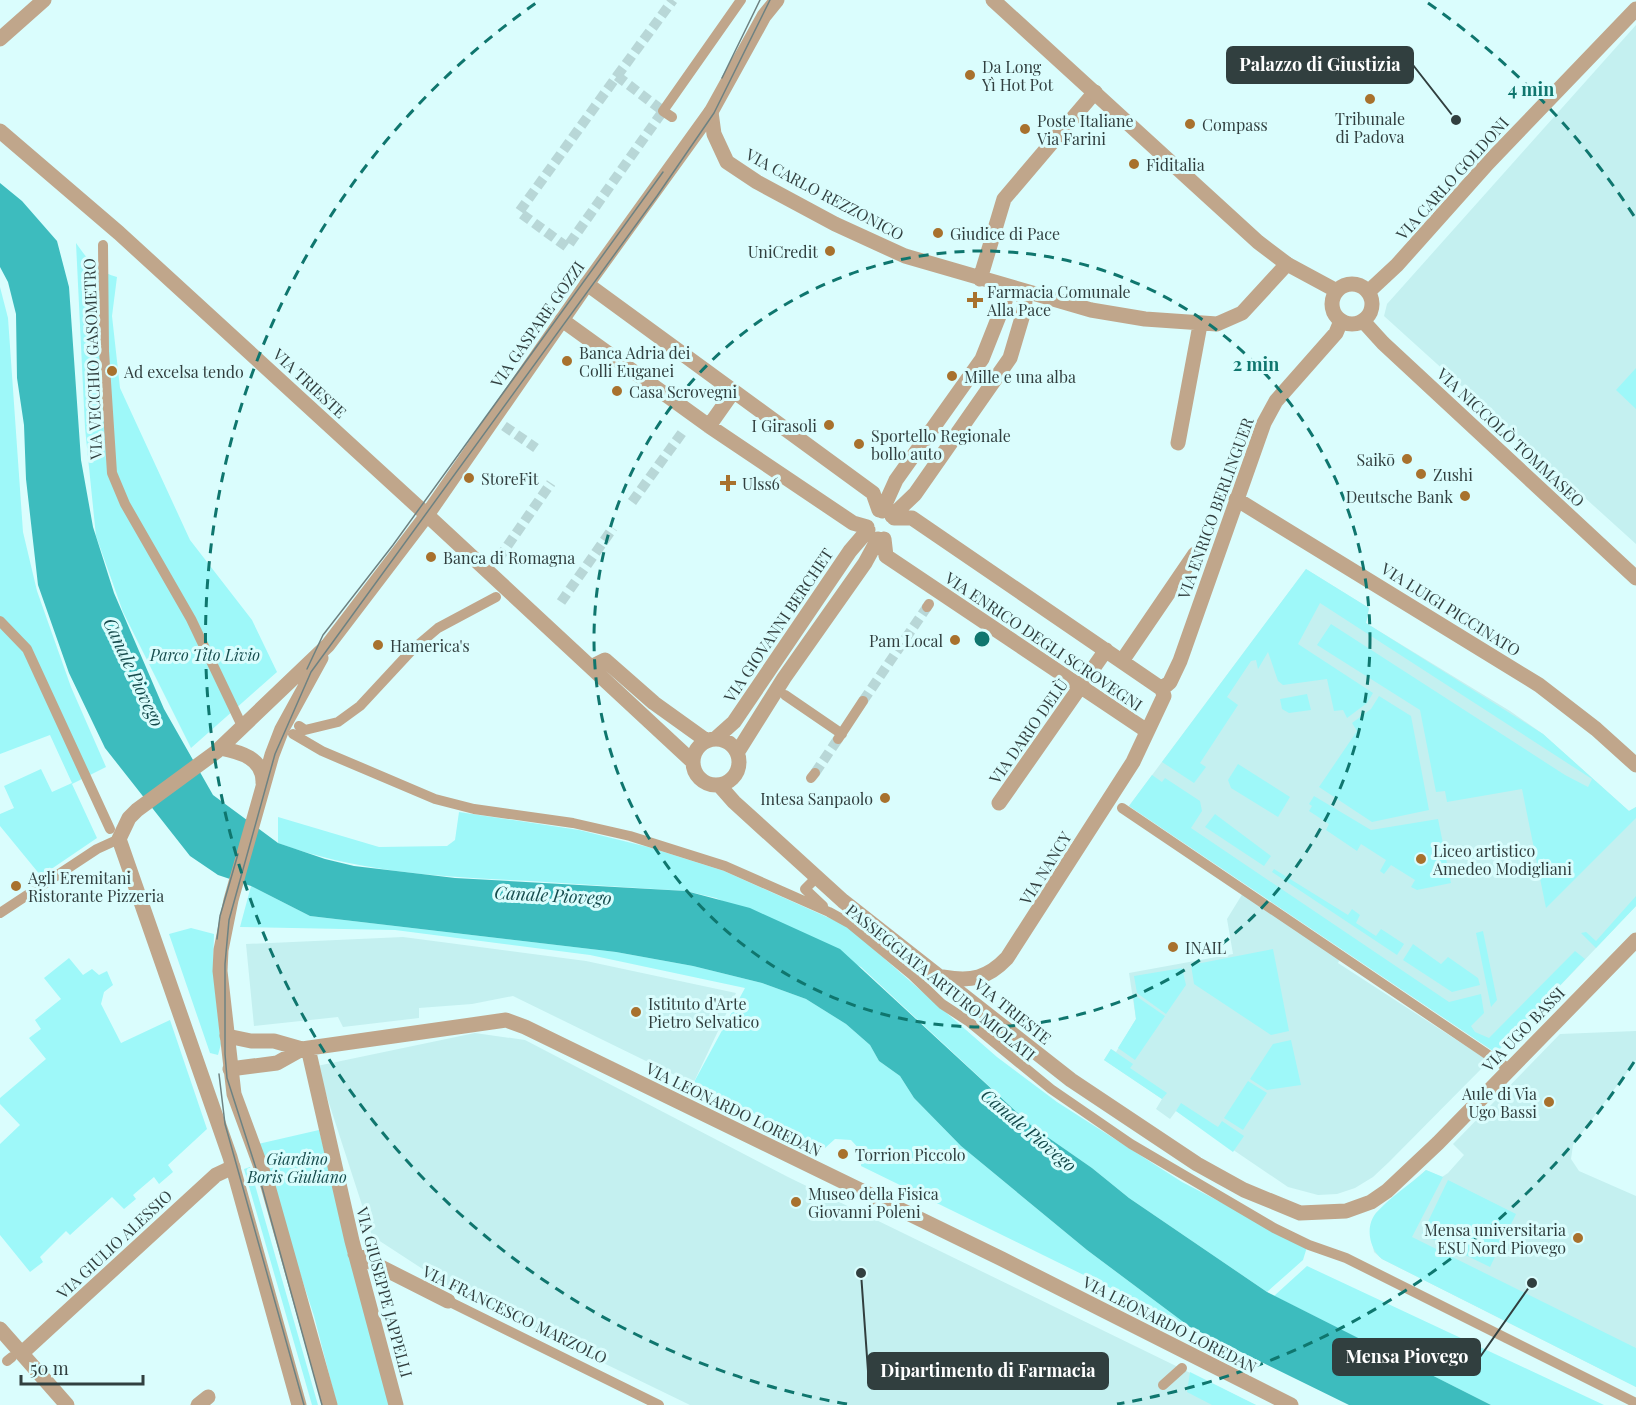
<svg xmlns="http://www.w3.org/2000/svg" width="1636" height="1405" viewBox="0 0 1636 1405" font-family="'Playfair Display',serif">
  <rect width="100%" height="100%" fill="#dafdfd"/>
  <path fill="#c4f0f0" d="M1636 25V544L1384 316 1387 304Z
    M1306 569 1369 608 1366 623 1510 711 1543 734 1629 811 1636 807V906L1496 1053 1129 806Z
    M1243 893 1340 959 1338 963 1489 1061 1389 1162 1373 1177 1355 1188 1337 1194 1318 1195 1288 1187 1176 1111 1170 1119 1156 1109 1162 1099 1104 1060 1111 1049 1116 1052 1136 1019 1129 973 1233 954 1227 919Z
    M403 937 586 961 736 993 693 1084 513 996 472 1004 419 1008V1018L343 1027 338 1017 254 1026 246 944Z
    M1636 1031V1060L1573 1145 1571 1159 1579 1171 1636 1196V1387L1382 1259 1374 1252 1370 1231 1376 1213 1426 1170 1442 1177 1448 1173 1464 1155 1453 1144 1560 1034Z
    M475 1033 525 1040 788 1177 1256 1405H690L461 1294 372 1236 317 1066Z"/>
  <path fill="#9ef8f9" d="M76 243C88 260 96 271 117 277L112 316 120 388 190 540 252 620 277 672 191 748 123 612 96 536 85 428Z
    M0 287 8 318 23 532 37 591 71 687 106 767 72 784 97 838 41 876 0 826V814L14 808 4 786 41 769 52 792 72 783 50 735 0 754Z
    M1636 368V409L1616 390Z
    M1306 569 1369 608 1366 623 1543 734 1629 811 1636 807V818L1546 908 1522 789 1447 802 1445 791 1436 792 1420 710 1317 645 1331 624 1565 775 1588 787 1592 779 1320 603 1298 644 1373 693 1367 703 1347 718 1343 710 1334 711 1327 679 1283 685 1278 681 1268 652 1258 669 1256 660 1251 661 1227 697 1238 705 1200 763 1206 767 1194 783 1162 762Z
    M1307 694 1311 710 1289 713 1282 709 1280 699Z
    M1379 696 1411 716 1429 810 1372 822 1319 787 1357 731 1352 723 1371 709Z
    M1238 764 1290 797 1278 817 1231 788 1228 780Z
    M1152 775 1162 782 1165 778 1200 801 1202 811 1191 828 1449 1002 1481 994 1484 1013 1471 1026 1475 1032 1489 1038 1575 951 1585 959 1496 1053 1129 806Z
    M1314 796 1371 830 1438 819 1451 883 1417 890 1411 887 1415 880 1391 865 1384 874 1380 871 1386 860 1361 844 1357 851 1326 830 1329 824 1309 811 1312 806 1309 804Z
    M459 812 579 830 648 847 724 871 847 926 997 1057 1057 1102 1182 1182 1307 1247 1303 1260 1267 1292 1129 1198 1092 1168 1033 1127 861 967 716 898 686 891C634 888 582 884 530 881 444 877 359 873 278 843V817L379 847 447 846 455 840Z
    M1215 814 1271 856 1264 866 1205 827Z
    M1274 869 1348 915 1352 909 1360 915 1356 923 1376 936 1381 929 1404 944 1397 955 1272 872Z
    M251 886 310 916 616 952 693 966 762 983 806 999 846 1024 870 1045 879 1061 900 1076 914 1098 961 1146 1087 1250 1190 1327 861 1166 862 1152 851 1140 835 1139 825 1148 693 1084 745 988 590 955 395 930 240 927Z
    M1636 896V906L1596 948 1581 933 1586 932 1596 941Z
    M191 928 214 934 213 969 221 1044 218 1055 210 1053 169 934Z
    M1483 931 1497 1000 1491 1007 1476 933Z
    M1413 944 1441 964 1448 957 1478 978 1480 985 1452 992 1403 960Z
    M1273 949 1289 1031 1271 1035 1194 984 1191 965Z
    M69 958 83 975 92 969 99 975 107 971 113 985 104 992 101 1004 121 1043 170 1020 207 1129 168 1165 173 1172 159 1184 154 1177 133 1195 136 1199 124 1209 112 1197 70 1235 66 1231 40 1257 43 1262 30 1272 0 1235V1144L20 1125 0 1104V1098L46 1059 29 1038 41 1029 35 1020 61 999 44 978Z
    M1182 968 1186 985 1166 1014 1137 993 1134 976Z
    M1133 994 1165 1016 1135 1060 1118 1048 1136 1019Z
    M1291 1040 1301 1085 1267 1090 1250 1079 1273 1044Z
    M1111 1049 1133 1064 1130 1068 1167 1093 1162 1099 1104 1060Z
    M1248 1081 1267 1093 1243 1130 1224 1118Z
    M1181 1103 1218 1127 1222 1121 1244 1136 1233 1152 1176 1111Z
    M319 1130 390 1405H337L314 1316 258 1144Z
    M250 1167 257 1192 318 1405H312L244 1169Z
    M1426 1170 1443 1177 1412 1237 1636 1348V1387L1382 1259C1369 1249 1365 1226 1376 1213 1390 1197 1411 1184 1426 1170Z
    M1448 1180 1516 1214 1490 1267 1422 1234Z
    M1307 1266 1604 1405H1491L1274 1296Z
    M1190 1372 1256 1405H1212L1187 1392Z"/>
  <path fill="#3dbcbe" d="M0 183 22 201 57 241 69 287 81 460 93 527 114 593 164 709 213 795 278 843 325 859 354 866 455 878 686 891 750 908 840 949 1033 1127 1092 1168 1129 1198 1267 1292 1491 1405H1349L1190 1327 1087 1250 961 1146 914 1098 900 1076 879 1061 870 1045 846 1024 806 999 762 983 693 966 616 952 310 916 251 886 218 875 190 856 105 748 69 673 38 585 26 479 24 425 17 378 16 314 8 282 0 267Z"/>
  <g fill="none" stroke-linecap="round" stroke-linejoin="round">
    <path stroke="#b8d7d7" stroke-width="10" stroke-dasharray="10 5" stroke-linecap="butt" d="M617 76 663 111 567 247 519 212Z
      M617 76 673 0
      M504 426 536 448
      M632 502 684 430
      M499 558 551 483
      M561 602 613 528
      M863 701 927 607
      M815 773 838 739"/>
    <path stroke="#c0a68b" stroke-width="10" d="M672 117 663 111 741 0
      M103 245 104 351 112 473 125 504 191 619 243 728
      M927 607 929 604
      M0 621 27 649 110 829
      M785 695 842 734
      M299 726 305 730 338 722 360 706 412 650 438 628 496 597
      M293 734 322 751 435 799 474 809 573 823 630 836 725 866 829 912 849 923 912 975 942 1004 968 1021 1051 1089 1131 1144 1274 1228 1309 1245 1346 1258 1636 1403
      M838 739 863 701
      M811 778 815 773
      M1122 808 1509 1069
      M817 877 805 889 823 906
      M0 913 97 849 119 839
      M448 1301 659 1405
      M7 1361 12 1357
      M1163 1385 1182 1368"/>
    <path stroke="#c0a68b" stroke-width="15" d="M0 39 44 0
      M711 112 714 134 727 162 757 182 835 224 905 256 1091 310 1145 319 1217 324 1242 313 1287 264
      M980 279 1004 199 1095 92
      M587 284 873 493 879 510
      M562 320 709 426 853 523 867 527
      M709 426 733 392
      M1178 443 1200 325
      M1236 499 1539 685 1596 729 1636 765
      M882 511 896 480 982 359 1007 296 1018 290
      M427 515 693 762
      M892 516 915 494 1010 358 1024 311 1025 301 1018 290
      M894 518H912L1162 689 1164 696 1133 762 1007 958C988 978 971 982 944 977
      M884 539 886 556 1147 731
      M1122 661 1195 554
      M591 667 605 660 654 703 707 741
      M1162 689 1170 682 1180 661 1264 423 1276 401 1336 333 1341 321
      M715 739 734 722 850 551 868 530
      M693 762a23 23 0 1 1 46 0a23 23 0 1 1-46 0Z
      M737 753 784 678 865 563 878 539
      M719 785 734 802 843 901 1071 1080 1197 1164 1244 1190 1300 1213 1346 1211 1371 1202 1387 1191 1438 1143 1636 940
      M999 803 1106 650
      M227 1036 251 1041H274L302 1049
      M308 1048 352 1241 396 1405
      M230 1069 277 1063 302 1049 506 1020 525 1027 1002 1259 1291 1405
      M355 1254 448 1301
      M0 1329 67 1405
      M22 1353 216 1175 233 1167
      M198 1405 208 1397"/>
    <path stroke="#c0a68b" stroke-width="15" d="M993 0 1258 242 1287 264 1337 291
      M0 131 119 233 427 515
      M1332 304a20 20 0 1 1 40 0a20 20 0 1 1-40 0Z
      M1368 292 1397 265 1488 163 1636 9
      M1363 321 1383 343 1636 578
      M321 658 282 729 272 755 231 900 221 950 220 971 234 1094 268 1186 330 1405
      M220 748C240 752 264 758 263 783
      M299 1405 230 1157 119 839 129 818 137 810 216 752 328 645 427 515 587 284 711 112 764 16 777 0"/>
    <path stroke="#6d8282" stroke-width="1.5" d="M722 78 760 0
      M307 669 323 635 393 545 663 172
      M217 939 220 916 238 854
      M219 1074 225 1124 304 1405
      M322 1405 262 1187 227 1078 225 1054V964L229 920 275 754 311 672 657 196 714 113 770 0"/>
  </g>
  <g fill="none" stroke="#0f766e" stroke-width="3" stroke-dasharray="10 8">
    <circle cx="982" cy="639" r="388"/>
    <path d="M1634 1062A777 777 0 0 1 1117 1404M847 1404A777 777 0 0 1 536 3M1428 3A777 777 0 0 1 1634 216"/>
  </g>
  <g fill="#a8712d" stroke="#dafdfd" stroke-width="2">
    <circle cx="970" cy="75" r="6"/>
    <circle cx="1370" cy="99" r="6"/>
    <circle cx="1190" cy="124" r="6"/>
    <circle cx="1025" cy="129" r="6"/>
    <circle cx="1134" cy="164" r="6"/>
    <circle cx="938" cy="233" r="6"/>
    <circle cx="830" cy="251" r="6"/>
    <path d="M972 291h6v6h6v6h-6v6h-6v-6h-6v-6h6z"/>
    <circle cx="567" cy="361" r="6"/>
    <circle cx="112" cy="371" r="6"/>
    <circle cx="952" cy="376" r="6"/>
    <circle cx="617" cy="391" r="6"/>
    <circle cx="829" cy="425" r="6"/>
    <circle cx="859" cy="444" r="6"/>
    <circle cx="1407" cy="459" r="6"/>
    <circle cx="1421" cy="474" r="6"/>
    <circle cx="469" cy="478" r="6"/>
    <path d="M725 474h6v6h6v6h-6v6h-6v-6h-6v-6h6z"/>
    <circle cx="1465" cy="496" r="6"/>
    <circle cx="431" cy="557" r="6"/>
    <circle cx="955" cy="640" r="6"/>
    <circle cx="378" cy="645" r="6"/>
    <circle cx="885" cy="798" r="6"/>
    <circle cx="1421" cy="859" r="6"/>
    <circle cx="16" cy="886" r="6"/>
    <circle cx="1173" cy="947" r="6"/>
    <circle cx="636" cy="1012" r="6"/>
    <circle cx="1549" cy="1102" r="6"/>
    <circle cx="843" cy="1154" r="6"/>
    <circle cx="796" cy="1202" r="6"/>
    <circle cx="1578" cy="1238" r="6"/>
  </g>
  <g text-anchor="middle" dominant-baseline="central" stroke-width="6" stroke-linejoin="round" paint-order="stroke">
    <g font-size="16" fill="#313f3f" stroke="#dafdfd" text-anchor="start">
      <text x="982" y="66">Da Long<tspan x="982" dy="18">Yì Hot Pot</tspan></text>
      <text x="1370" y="118" text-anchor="middle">Tribunale<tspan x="1370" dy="18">di Padova</tspan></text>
      <text x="1037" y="120">Poste Italiane<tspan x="1037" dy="18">Via Farini</tspan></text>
      <text x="1202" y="124">Compass</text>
      <text x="1146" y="164">Fiditalia</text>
      <text x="950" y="233">Giudice di Pace</text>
      <text x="818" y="251" text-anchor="end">UniCredit</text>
      <text x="987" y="291">Farmacia Comunale<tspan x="987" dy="18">Alla Pace</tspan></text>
      <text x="579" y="352">Banca Adria dei<tspan x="579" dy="18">Colli Euganei</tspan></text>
      <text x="124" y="371">Ad excelsa tendo</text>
      <text x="964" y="376">Mille e una alba</text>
      <text x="629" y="391">Casa Scrovegni</text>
      <text x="817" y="425" text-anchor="end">I Girasoli</text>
      <text x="871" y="435">Sportello Regionale<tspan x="871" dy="18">bollo auto</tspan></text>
      <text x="1395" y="459" text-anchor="end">Saikō</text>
      <text x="1433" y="474">Zushi</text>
      <text x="481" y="478">StoreFit</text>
      <text x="742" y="483">Ulss6</text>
      <text x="1453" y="496" text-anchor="end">Deutsche Bank</text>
      <text x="443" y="557">Banca di Romagna</text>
      <text x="943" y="640" text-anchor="end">Pam Local</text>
      <text x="390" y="645">Hamerica's</text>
      <text x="873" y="798" text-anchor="end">Intesa Sanpaolo</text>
      <text x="1433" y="850">Liceo artistico<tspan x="1433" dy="18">Amedeo Modigliani</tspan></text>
      <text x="28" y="877">Agli Eremitani<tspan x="28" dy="18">Ristorante Pizzeria</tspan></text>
      <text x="1185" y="947">INAIL</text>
      <text x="648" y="1003">Istituto d'Arte<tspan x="648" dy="18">Pietro Selvatico</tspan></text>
      <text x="1537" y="1093" text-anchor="end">Aule di Via<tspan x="1537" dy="18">Ugo Bassi</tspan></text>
      <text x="855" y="1154">Torrion Piccolo</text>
      <text x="808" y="1193">Museo della Fisica<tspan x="808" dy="18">Giovanni Poleni</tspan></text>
      <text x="1566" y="1229" text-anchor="end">Mensa universitaria<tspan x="1566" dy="18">ESU Nord Piovego</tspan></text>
    </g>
    <g font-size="16" fill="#313f3f" stroke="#dafdfd">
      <text transform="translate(1452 178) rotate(-48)">VIA CARLO GOLDONI</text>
      <text transform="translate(825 194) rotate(28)">VIA CARLO REZZONICO</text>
      <text transform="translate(537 324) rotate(-55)">VIA GASPARE GOZZI</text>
      <text transform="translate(92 359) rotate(-92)">VIA VECCHIO GASOMETRO</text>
      <text transform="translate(310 383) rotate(43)">VIA TRIESTE</text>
      <text transform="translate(1511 437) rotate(43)">VIA NICCOLÒ TOMMASEO</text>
      <text transform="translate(1215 508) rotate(-70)">VIA ENRICO BERLINGUER</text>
      <text transform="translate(1451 609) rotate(32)">VIA LUIGI PICCINATO</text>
      <text transform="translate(778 625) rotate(-56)">VIA GIOVANNI BERCHET</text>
      <text transform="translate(1044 641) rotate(34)">VIA ENRICO DEGLI SCROVEGNI</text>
      <text transform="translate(1028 731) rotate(-55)">VIA DARIO DELÙ</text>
      <text transform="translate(1045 868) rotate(-58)">VIA NANCY</text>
      <text transform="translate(941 982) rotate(39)">PASSEGGIATA ARTURO MIOLATI</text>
      <text transform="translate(1013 1011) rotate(39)">VIA TRIESTE</text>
      <text transform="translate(1523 1029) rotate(-46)">VIA UGO BASSI</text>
      <text transform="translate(734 1109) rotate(26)">VIA LEONARDO LOREDAN</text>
      <text transform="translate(114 1244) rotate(-43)">VIA GIULIO ALESSIO</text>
      <text transform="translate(385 1292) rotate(75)">VIA GIUSEPPE JAPPELLI</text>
      <text transform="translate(515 1314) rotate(26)">VIA FRANCESCO MARZOLO</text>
      <text transform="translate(1170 1324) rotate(27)">VIA LEONARDO LOREDAN</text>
    </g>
    <g font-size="16" font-style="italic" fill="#174d4e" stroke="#dafdfd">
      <text x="205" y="654">Parco Tito Livio</text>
      <text x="297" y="1158">Giardino<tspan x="297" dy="18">Boris Giuliano</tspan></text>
    </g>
    <g font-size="18" font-style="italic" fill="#154b4c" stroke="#dafdfd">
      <text transform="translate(134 672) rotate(65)">Canale Piovego</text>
      <text transform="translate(553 895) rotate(3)">Canale Piovego</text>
      <text transform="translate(1029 1130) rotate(40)">Canale Piovego</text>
    </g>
  </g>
  <circle cx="982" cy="639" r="9" fill="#0f766e" stroke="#dafdfd" stroke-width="3"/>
  <g font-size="18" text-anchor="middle" font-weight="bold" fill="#0f766e" stroke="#dafdfd" stroke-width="6" stroke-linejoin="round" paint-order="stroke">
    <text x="1531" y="96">4 min</text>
    <text x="1256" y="371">2 min</text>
  </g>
  <path fill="none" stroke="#313f3f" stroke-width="2" d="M1456 120L1413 65M1532 1283L1480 1357M861 1273L868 1371"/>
  <g fill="#313f3f" stroke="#dafdfd" stroke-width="2">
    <circle cx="1456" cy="120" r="6"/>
    <circle cx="1532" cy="1283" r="6"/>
    <circle cx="861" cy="1273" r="6"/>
  </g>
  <g fill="#313f3f" stroke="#313f3f" stroke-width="2">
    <rect x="1227" y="47" width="186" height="36" rx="6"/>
    <rect x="1333" y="1339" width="147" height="36" rx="6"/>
    <rect x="868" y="1353" width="240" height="36" rx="6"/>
  </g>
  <g font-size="18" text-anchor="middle" font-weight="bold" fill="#fff">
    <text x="1320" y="71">Palazzo di Giustizia</text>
    <text x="1407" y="1363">Mensa Piovego</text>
    <text x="988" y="1377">Dipartimento di Farmacia</text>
  </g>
  <path d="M21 1375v9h122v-9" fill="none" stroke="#313f3f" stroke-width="3"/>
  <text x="30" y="1375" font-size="18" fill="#313f3f" stroke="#dafdfd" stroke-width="4.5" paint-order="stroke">50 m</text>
</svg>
